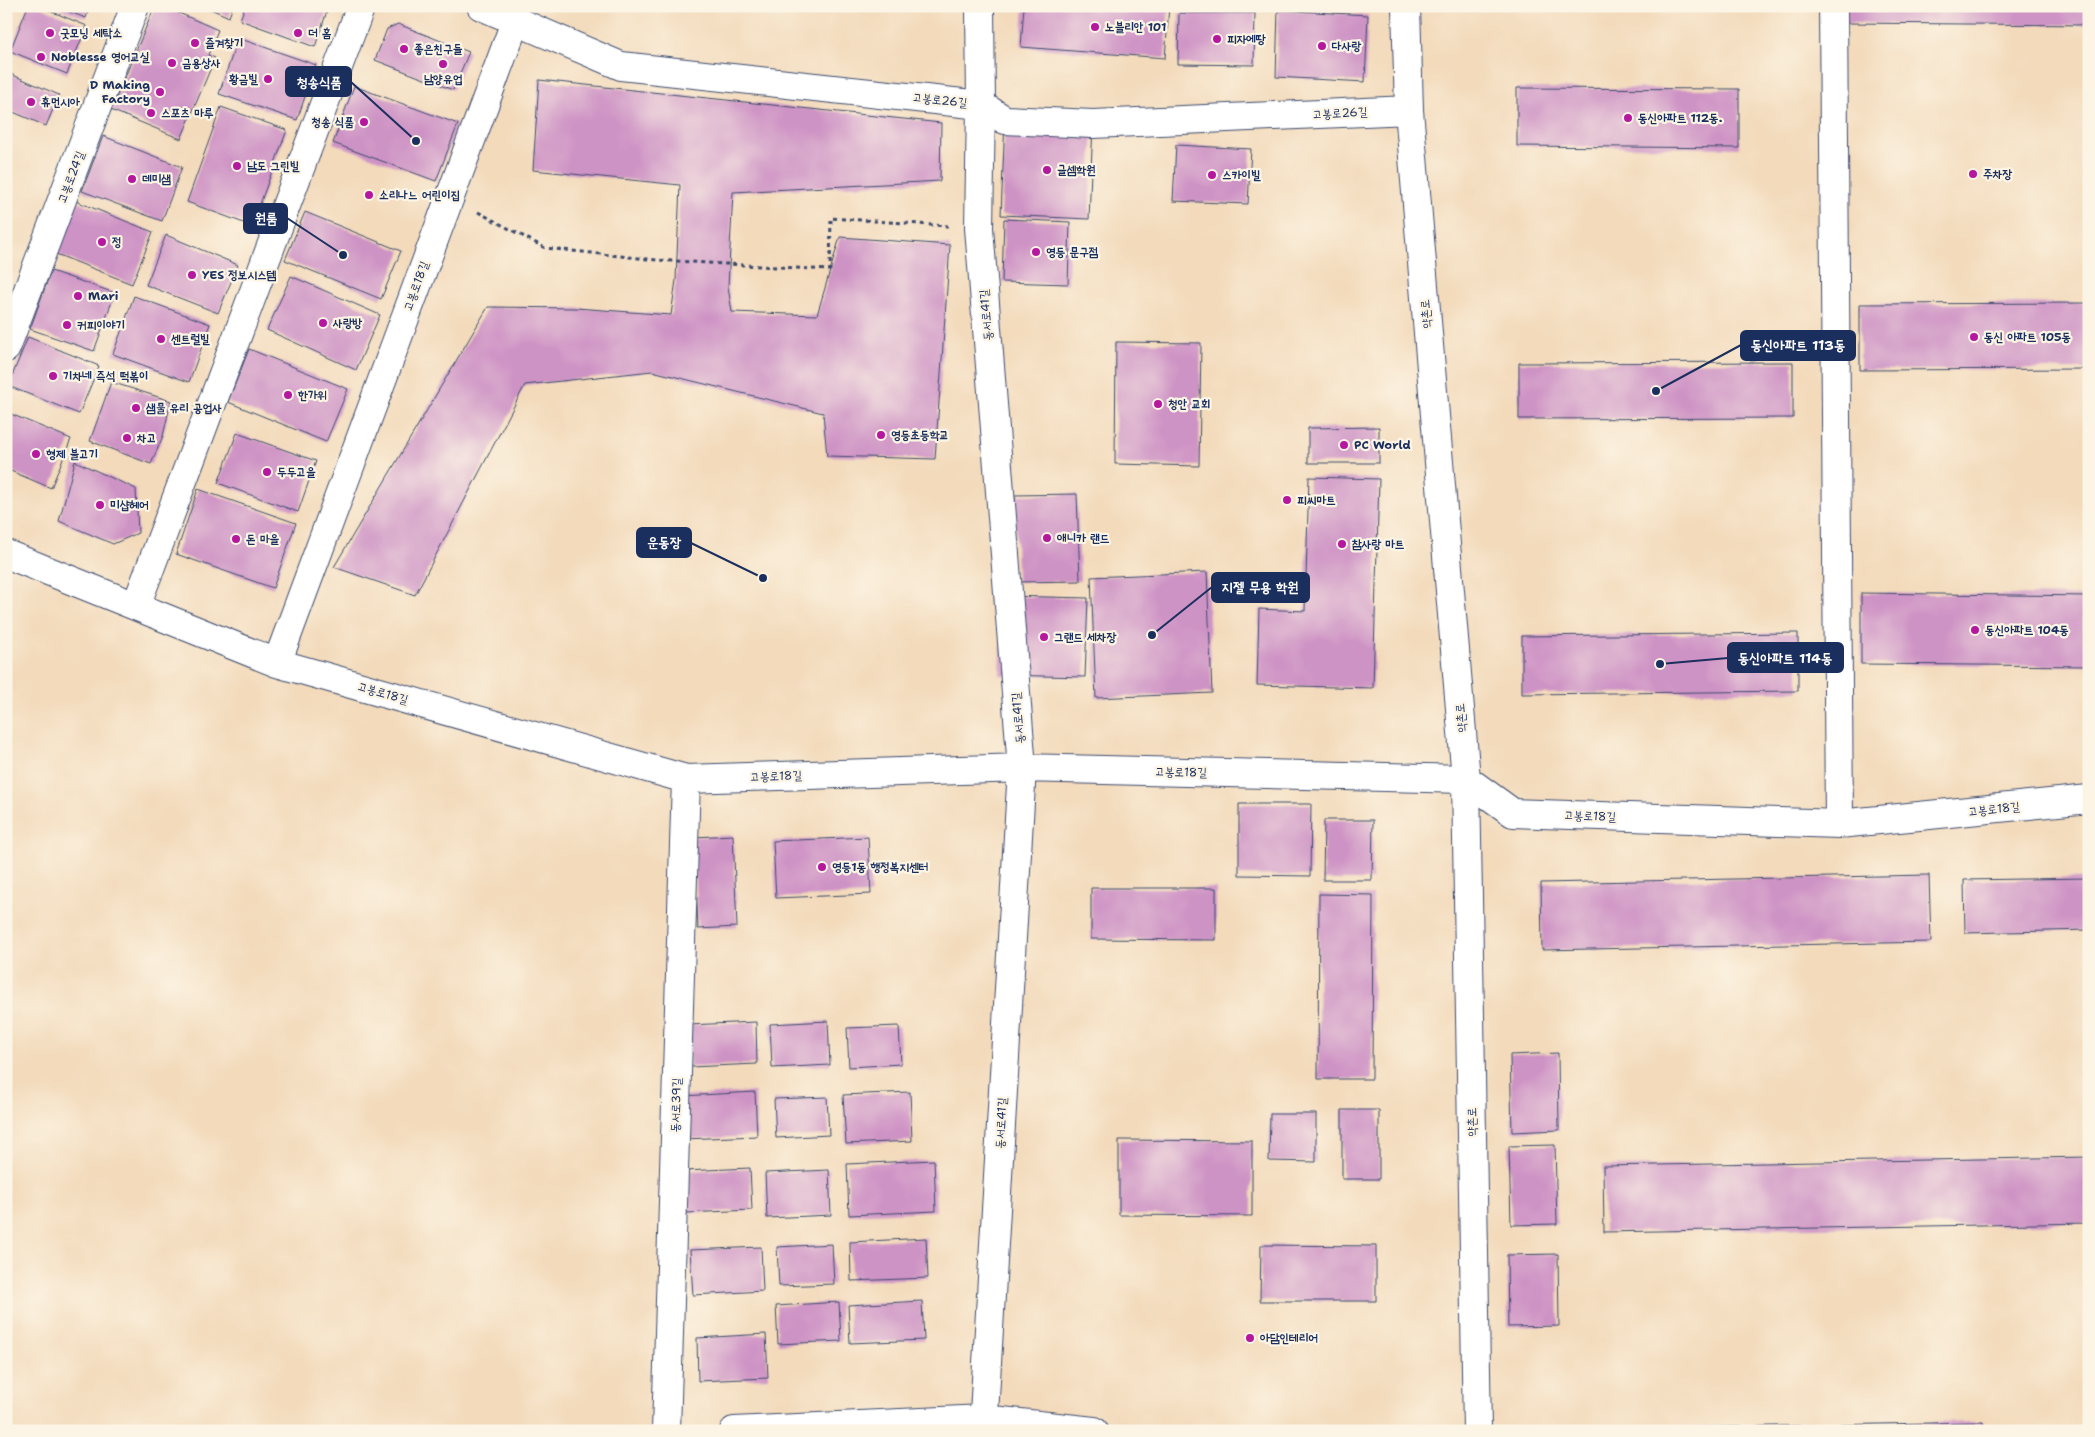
<svg xmlns="http://www.w3.org/2000/svg" width="2095" height="1437" viewBox="0 0 2095 1437" font-family="'Shantell Sans','Poor Story',sans-serif">
  <rect width="100%" height="100%" fill="#fcf5e5"/>
  <filter id="ink" filterUnits="userSpaceOnUse"><feTurbulence type="fractalNoise" baseFrequency=".02" numOctaves="2"/><feDisplacementMap in="SourceGraphic" scale="10" xChannelSelector="R" yChannelSelector="G"/><feConvolveMatrix kernelMatrix="1 2 1 2 8 2 1 2 1" color-interpolation-filters="sRGB"/></filter>
  <filter id="wash" filterUnits="userSpaceOnUse"><feTurbulence type="fractalNoise" baseFrequency=".0096" numOctaves="4" result="noise"/><feDisplacementMap in="SourceGraphic" scale="20" xChannelSelector="R" yChannelSelector="G"/><feGaussianBlur stdDeviation="1.12" result="paint"/><feColorMatrix in="noise" values="0 0 0 0 0 0 0 0 0 0 0 0 0 0 0 0 0 1.4 0 .05"/><feComposite in="paint" operator="in"/></filter>
  <g filter="url(#wash)">
    <rect width="100%" height="100%" fill="#f3dabb"/>
    <g id="blocks">
      <path fill="#ce93c5" d="M28 6H38L87 26 67 74 10 51Z
        M53 6H90L86 18Z
        M155 6H163L218 30 208 55 215 58 181 139 111 110Z
        M204 6H233L229 17Z
        M245 6H326L327 11 315 47 240 20Z
        M1024 6H1169L1165 58 1021 47Z
        M1845 6H2089V25L1845 23Z
        M1278 10 1368 15 1365 82 1276 77Z
        M1179 13H1255L1254 65 1178 64Z
        M398 24 469 52 453 90 375 60 387 29Z
        M238 38 316 65 297 120 219 94Z
        M6 72 59 95 46 126 6 109Z
        M539 80 941 123 940 181 733 192 728 287 732 312 817 315 840 237 950 245 935 459 827 456 823 413 652 371 525 385 415 595 334 567 488 307 576 308 671 315 676 280 680 185 533 170Z
        M354 86 458 124 436 181 333 143Z
        M1517 88 1739 89V148L1517 146Z
        M221 107 287 130 252 226 187 202Z
        M1005 120 1093 124 1089 219 1001 215Z
        M103 136 182 167 162 221 82 191Z
        M1176 145 1251 149 1248 204 1173 201Z
        M73 200 153 232 132 284 51 252Z
        M305 212 401 251 381 299 285 260Z
        M1004 219 1070 222 1068 284 1002 282Z
        M166 235 238 265 218 313 146 285Z
        M51 271 115 293 94 351 30 329Z
        M291 276 380 315 356 370 267 330Z
        M134 296 210 324 189 382 113 354Z
        M2089 303V369L1860 370V304Z
        M28 337 99 366 79 414 8 386Z
        M1116 342 1201 343 1199 466 1115 464Z
        M249 349 348 389 326 442 228 402Z
        M1793 362V418L1519 419V363Z
        M111 382 171 401 163 436 151 464 90 441Z
        M6 412 71 439 51 488 6 469Z
        M1379 427V463H1308V428Z
        M237 433 316 461 298 512 218 483Z
        M75 461 136 489 138 533 113 544 59 521Z
        M1309 477 1379 479 1373 688 1257 685 1259 609 1305 611Z
        M198 489 296 523 273 588 176 554Z
        M1077 494 1080 581 1017 582 1015 495Z
        M1207 572 1212 693 1096 698 1091 577Z
        M1861 593 2089 596V666L1861 664Z
        M1003 596 1088 598 1085 677 1000 675Z
        M1798 633V691L1522 694V636Z
        M1239 804H1311L1310 876 1239 875Z
        M1324 820H1373L1372 880H1323Z
        M733 835 737 927 698 929 694 837Z
        M868 837 871 894 776 898 773 841Z
        M1929 875 1931 942 1542 950 1541 883Z
        M2089 878V930L1965 933 1964 880Z
        M1091 888H1216V940L1091 939Z
        M1319 894 1373 895 1372 1079H1318Z
        M828 1021 830 1065 772 1068 770 1024Z
        M756 1022 757 1064 690 1067 688 1025Z
        M899 1026 901 1064 849 1067 847 1028Z
        M1558 1053 1559 1130 1512 1132 1510 1055Z
        M755 1092 757 1136 684 1139 682 1096Z
        M910 1092 912 1141 846 1144 843 1095Z
        M827 1097 829 1135 776 1138 774 1099Z
        M1342 1110H1379V1179H1342Z
        M1270 1114H1316V1162L1269 1161Z
        M1119 1140 1252 1141V1216L1119 1215Z
        M1555 1145 1557 1224 1511 1225 1509 1146Z
        M2089 1157V1223L1604 1232 1603 1166Z
        M934 1160 936 1211 849 1215 847 1164Z
        M750 1168 752 1210 686 1213 684 1171Z
        M829 1170 831 1215 767 1218 765 1173Z
        M926 1238 928 1278 851 1281 850 1242Z
        M832 1244 834 1284 779 1286 777 1247Z
        M1261 1245 1376 1246V1301H1260Z
        M761 1247 763 1291 693 1295 690 1250Z
        M1558 1254 1559 1326 1508 1327 1507 1255Z
        M922 1301 924 1340 850 1343 848 1305Z
        M839 1302 841 1341 778 1344 776 1306Z
        M766 1334 768 1378 698 1381 697 1338Z
        M1983 1422V1431H1620V1429Z"/>
    </g>
  </g>
  <g filter="url(#ink)">
    <use href="#blocks" fill-opacity="0" stroke="#3b496c" stroke-width="1"/>
    <g fill="none" stroke-linecap="round" stroke-linejoin="round">
      <g stroke="#3b496c" stroke-width="30">
        <path id="minor" d="M481 6 621 66 981 105 1005 120 1093 124 1409 110
          M980 6 981 105 979 228 1022 768 983 1431
          M1406 6 1409 110 1466 779 1477 1431
          M1833 6 1839 824
          M6 348 135 6
          M6 554 277 663 686 779 1022 768 1466 779 1513 813 1839 824 2089 799
          M136 606 361 6
          M277 663 515 22
          M666 1431 686 779
          M734 1431 983 1419 1094 1431"/>
      </g>
      <path stroke="#3b496c" stroke-width="3" stroke-dasharray="4 4" stroke-linecap="butt" d="M478 212 545 248 657 260 830 270 831 218 948 226"/>
      <use href="#minor" stroke="#fff" stroke-width="28"/>
    </g>
  </g>
  <g fill="#b5179e" stroke="#fcf5e5" stroke-width="2">
    <circle cx="1095" cy="27" r="5"/>
    <circle cx="50" cy="33" r="5"/>
    <circle cx="298" cy="33" r="5"/>
    <circle cx="1217" cy="39" r="5"/>
    <circle cx="195" cy="43" r="5"/>
    <circle cx="1322" cy="46" r="5"/>
    <circle cx="404" cy="49" r="5"/>
    <circle cx="41" cy="57" r="5"/>
    <circle cx="172" cy="63" r="5"/>
    <circle cx="443" cy="64" r="5"/>
    <circle cx="268" cy="79" r="5"/>
    <circle cx="160" cy="92" r="5"/>
    <circle cx="31" cy="102" r="5"/>
    <circle cx="151" cy="113" r="5"/>
    <circle cx="1628" cy="118" r="5"/>
    <circle cx="364" cy="122" r="5"/>
    <circle cx="237" cy="166" r="5"/>
    <circle cx="1047" cy="170" r="5"/>
    <circle cx="1973" cy="174" r="5"/>
    <circle cx="1212" cy="175" r="5"/>
    <circle cx="132" cy="179" r="5"/>
    <circle cx="369" cy="195" r="5"/>
    <circle cx="102" cy="242" r="5"/>
    <circle cx="1036" cy="252" r="5"/>
    <circle cx="192" cy="275" r="5"/>
    <circle cx="78" cy="296" r="5"/>
    <circle cx="323" cy="323" r="5"/>
    <circle cx="67" cy="325" r="5"/>
    <circle cx="1974" cy="337" r="5"/>
    <circle cx="161" cy="339" r="5"/>
    <circle cx="53" cy="376" r="5"/>
    <circle cx="288" cy="395" r="5"/>
    <circle cx="1158" cy="404" r="5"/>
    <circle cx="136" cy="408" r="5"/>
    <circle cx="881" cy="435" r="5"/>
    <circle cx="127" cy="438" r="5"/>
    <circle cx="1344" cy="445" r="5"/>
    <circle cx="36" cy="454" r="5"/>
    <circle cx="267" cy="472" r="5"/>
    <circle cx="1287" cy="500" r="5"/>
    <circle cx="100" cy="505" r="5"/>
    <circle cx="1047" cy="538" r="5"/>
    <circle cx="236" cy="539" r="5"/>
    <circle cx="1342" cy="544" r="5"/>
    <circle cx="1975" cy="630" r="5"/>
    <circle cx="1044" cy="637" r="5"/>
    <circle cx="822" cy="867" r="5"/>
    <circle cx="1250" cy="1338" r="5"/>
  </g>
  <g text-anchor="middle" dominant-baseline="central" stroke-width="4.5" stroke-linejoin="round" paint-order="stroke">
    <g font-size="12" font-weight="bold" fill="#1b2f5e" stroke="#fcf5e5" text-anchor="start">
      <text x="1105" y="27">노블리안 101</text>
      <text x="60" y="33">굿모닝 세탁소</text>
      <text x="308" y="33">더 홈</text>
      <text x="1227" y="39">피자에땅</text>
      <text x="205" y="43">즐겨찾기</text>
      <text x="1332" y="46">다사랑</text>
      <text x="414" y="49">좋은친구들</text>
      <text x="51" y="57">Noblesse 영어교실</text>
      <text x="182" y="63">금용상사</text>
      <text x="258" y="79" text-anchor="end">황금빌</text>
      <text x="443" y="79" text-anchor="middle">남양유업</text>
      <text x="150" y="85" text-anchor="end">D Making<tspan x="150" dy="14">Factory</tspan></text>
      <text x="41" y="102">휴먼시아</text>
      <text x="161" y="113">스포츠 마루</text>
      <text x="1638" y="118">동신아파트 112동.</text>
      <text x="354" y="122" text-anchor="end">청송 식품</text>
      <text x="247" y="166">남도 그린빌</text>
      <text x="1057" y="170">글셈학원</text>
      <text x="1983" y="174">주차장</text>
      <text x="1222" y="175">스카이빌</text>
      <text x="142" y="179">데미샘</text>
      <text x="379" y="195">소리나느 어린이집</text>
      <text x="112" y="242">정</text>
      <text x="1046" y="252">영등 문구점</text>
      <text x="202" y="275">YES 정보시스템</text>
      <text x="88" y="296">Mari</text>
      <text x="333" y="323">사랑방</text>
      <text x="77" y="325">커피이야기</text>
      <text x="1984" y="337">동신 아파트 105동</text>
      <text x="171" y="339">센트럴빌</text>
      <text x="63" y="376">기차네 즉석 떡볶이</text>
      <text x="298" y="395">한가위</text>
      <text x="1168" y="404">청안 교회</text>
      <text x="146" y="408">샘물 유리 공업사</text>
      <text x="891" y="435">영등초등학교</text>
      <text x="137" y="438">차고</text>
      <text x="1354" y="445">PC World</text>
      <text x="46" y="454">형제 불고기</text>
      <text x="277" y="472">두두고을</text>
      <text x="1297" y="500">피씨마트</text>
      <text x="110" y="505">미샵헤어</text>
      <text x="1057" y="538">애니카 랜드</text>
      <text x="246" y="539">돈 마을</text>
      <text x="1352" y="544">참사랑 마트</text>
      <text x="1985" y="630">동신아파트 104동</text>
      <text x="1054" y="637">그랜드 세차장</text>
      <text x="832" y="867">영등1동 행정복지센터</text>
      <text x="1260" y="1338">아담인테리어</text>
    </g>
    <g font-size="12" fill="#1b2f5e" stroke="#fcf5e5">
      <text transform="translate(940 100) rotate(6)">고봉로26길</text>
      <text transform="translate(1340 113) rotate(-3)">고봉로26길</text>
      <text transform="translate(71 177) rotate(-69)">고봉로24길</text>
      <text transform="translate(416 286) rotate(-70)">고봉로18길</text>
      <text transform="translate(1426 314) rotate(-95)">약촌로</text>
      <text transform="translate(986 315) rotate(-95)">동서로41길</text>
      <text transform="translate(383 693) rotate(16)">고봉로18길</text>
      <text transform="translate(1018 718) rotate(-95)">동서로41길</text>
      <text transform="translate(1461 718) rotate(-95)">약촌로</text>
      <text transform="translate(1181 772) rotate(1)">고봉로18길</text>
      <text transform="translate(776 776) rotate(-2)">고봉로18길</text>
      <text transform="translate(1994 809) rotate(-6)">고봉로18길</text>
      <text transform="translate(1590 816) rotate(2)">고봉로18길</text>
      <text transform="translate(676 1105) rotate(-88)">동서로39길</text>
      <text transform="translate(1472 1122) rotate(-91)">약촌로</text>
      <text transform="translate(1001 1123) rotate(-87)">동서로41길</text>
    </g>
  </g>
  <path fill="none" stroke="#1b2f5e" stroke-width="2" d="M416 141L351 82M343 255L287 218M1656 391L1741 345M763 578L691 543M1152 635L1212 587M1660 664L1728 658"/>
  <g fill="#1b2f5e" stroke="#fcf5e5" stroke-width="2">
    <circle cx="416" cy="141" r="5"/>
    <circle cx="343" cy="255" r="5"/>
    <circle cx="1656" cy="391" r="5"/>
    <circle cx="763" cy="578" r="5"/>
    <circle cx="1152" cy="635" r="5"/>
    <circle cx="1660" cy="664" r="5"/>
  </g>
  <g fill="#1b2f5e" stroke="#1b2f5e" stroke-width="2">
    <rect x="286" y="67" width="65" height="29" rx="5"/>
    <rect x="244" y="204" width="43" height="29" rx="5"/>
    <rect x="1741" y="331" width="114" height="29" rx="5"/>
    <rect x="637" y="528" width="54" height="29" rx="5"/>
    <rect x="1212" y="573" width="97" height="29" rx="5"/>
    <rect x="1728" y="643" width="115" height="29" rx="5"/>
  </g>
  <g font-size="14" text-anchor="middle" font-weight="bold" fill="#fff">
    <text x="319" y="87">청송식품</text>
    <text x="266" y="223">원룸</text>
    <text x="1798" y="350">동신아파트 113동</text>
    <text x="664" y="547">운동장</text>
    <text x="1260" y="592">지젤 무용 학원</text>
    <text x="1785" y="663">동신아파트 114동</text>
  </g>
  <rect width="2095" height="1437" fill="none" stroke="#fcf5e5" stroke-width="25"/>
</svg>
